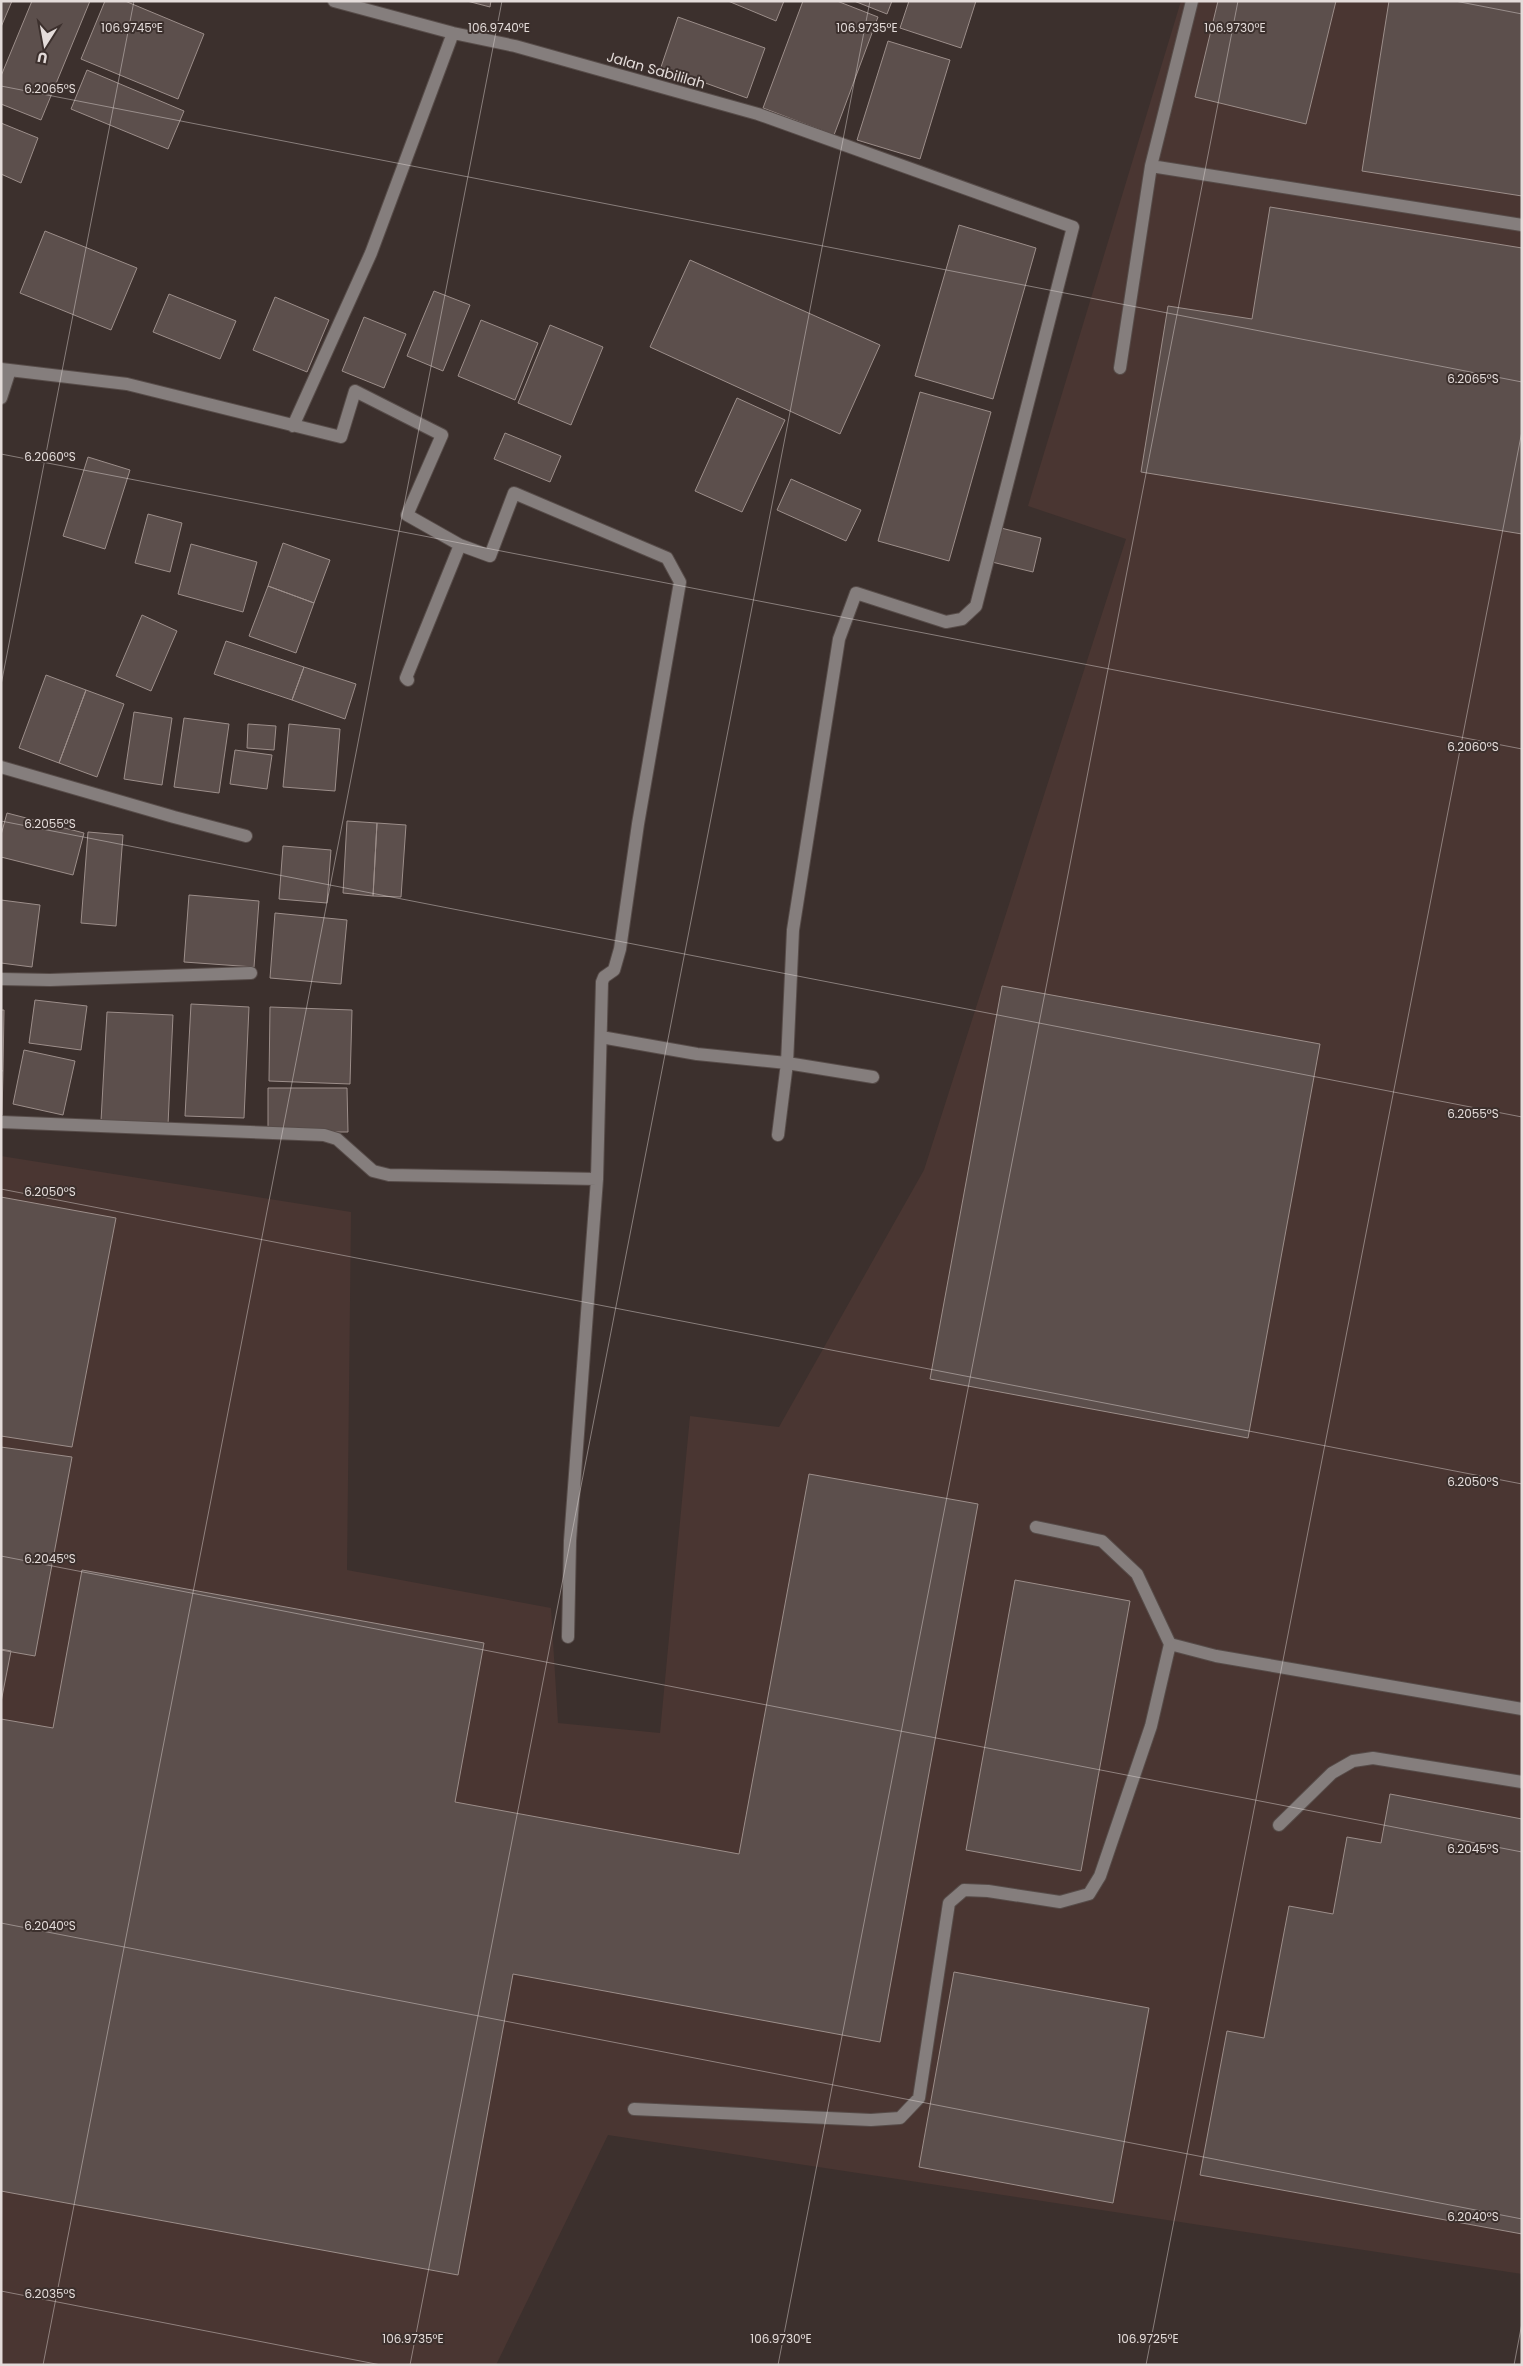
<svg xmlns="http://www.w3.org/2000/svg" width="1523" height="2366" viewBox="0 0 1523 2366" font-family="Poppins,sans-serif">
  <rect width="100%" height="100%" fill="#3c302d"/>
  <path fill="#4a3632" d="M1181 1H1522V2274L608 2135 496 2365H1V1156L351 1212 347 1570 551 1608 558 1723 660 1733 690 1416 779 1427 924 1170 1126 539 1028 506Z"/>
  <path fill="#5c4f4c" stroke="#9c8e8a" d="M1 1H12L1 27Z
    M32 1H90L41 120 1 104V76Z
    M105 1H125L204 34 178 99 81 59Z
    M467 1H491L490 7Z
    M728 1H784L776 21Z
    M803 1H837L878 17 834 135 763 108Z
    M854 1H892L887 14Z
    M909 1H976L961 48 900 28Z
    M1218 1H1336L1306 124 1195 97Z
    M1389 1H1522V196L1362 171Z
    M678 17 765 48 747 98 661 67Z
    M888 41 950 60 920 159 857 140Z
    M87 70 184 111 168 149 71 109Z
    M1 123 38 138 21 183 1 174Z
    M1270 207 1522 248V534L1141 472 1168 306 1252 319Z
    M959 225 1036 248 993 399 915 376Z
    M45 231 137 268 111 330 20 293Z
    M690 260 880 345 840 434 650 347Z
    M434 291 470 305 443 371 407 356Z
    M169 294 236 321 220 359 153 332Z
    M275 297 329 320 307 372 253 350Z
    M364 317 406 334 384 388 342 371Z
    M481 320 538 343 515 400 458 376Z
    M550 325 603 347 571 425 518 403Z
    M920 392 991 412 949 561 878 541Z
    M737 398 785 420 742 512 695 491Z
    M505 433 561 456 550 482 494 459Z
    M88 457 130 470 105 549 63 536Z
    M791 479 861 510 846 541 777 510Z
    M148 514 182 523 170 572 135 563Z
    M1001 528 1041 538 1033 572 992 562Z
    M283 543 330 560 314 603 268 586Z
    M191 544 257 562 243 612 178 594Z
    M268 586 314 603 296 653 249 636Z
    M142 615 177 631 151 691 116 676Z
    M226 641 304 667 292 700 214 674Z
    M304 667 356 684 345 719 292 700Z
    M46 675 86 690 59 763 19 748Z
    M86 690 124 704 97 777 59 763Z
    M134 712 172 718 162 785 124 779Z
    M184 718 229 724 219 793 174 787Z
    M248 724 276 726 274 750 247 748Z
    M289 724 340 729 335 791 283 787Z
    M235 750 272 755 267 789 230 784Z
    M7 813 84 833 73 875 1 857V835Z
    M347 821 377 823 373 896 343 893Z
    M377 823 406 825 401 897 373 896Z
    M88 832 123 835 116 926 81 923Z
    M283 846 331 850 327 903 279 899Z
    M189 895 259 901 254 967 184 962Z
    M1 900 40 905 32 967 1 963Z
    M275 913 347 920 341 984 270 978Z
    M1002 986 1320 1044 1248 1438 930 1379Z
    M35 1000 87 1006 81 1050 29 1043Z
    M191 1004 249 1007 244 1118 185 1116Z
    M270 1007 352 1010 350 1084 269 1081Z
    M1 1010H4L3 1071 1 1070Z
    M107 1012 173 1015 168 1125 101 1121Z
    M24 1050 75 1061 63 1115 13 1104Z
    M1 1070 3 1071 2 1115H1Z
    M268 1088H347L348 1132H268Z
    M1 1197 116 1218 72 1447 1 1436Z
    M1 1447 72 1457 35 1656 1 1650Z
    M809 1474 978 1504 880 2042 513 1974 458 2275 1 2191V1719L53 1728 82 1570 484 1643 455 1802 739 1854Z
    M1015 1580 1130 1601 1081 1871 966 1850Z
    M1 1649 11 1651 1 1702Z
    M1390 1794 1522 1819V2234L1200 2175 1227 2031 1264 2038 1289 1906 1333 1914 1347 1837 1381 1843Z
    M954 1972 1149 2008 1113 2203 919 2167Z"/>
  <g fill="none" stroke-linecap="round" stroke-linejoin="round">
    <g stroke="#574c49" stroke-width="14">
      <path id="minor" d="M334 1 453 33 515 46 758 114 1073 227 976 606 962 619 946 622 856 593 839 639 793 930 787 1063 778 1135
        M1151 166 1522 225
        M1120 368 1151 166 1192 1
        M1 369 127 384 341 437 355 391 442 435 407 515 460 545 406 678 408 680
        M1 398 10 370
        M293 426 371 253 453 33
        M460 545 490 556 514 493 667 558 680 582 638 824 620 949 614 970 604 977 602 982 597 1179
        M1 767 174 817 246 836
        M1 979 50 980 251 973
        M601 1037 697 1054 787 1063 873 1077
        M1 1122 324 1135 337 1139 373 1171 389 1175 597 1179 570 1541 568 1637
        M1036 1527 1102 1541 1137 1574 1170 1644
        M1279 1825 1332 1773 1353 1761 1373 1758 1522 1782
        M634 2109 871 2120 900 2118 919 2098 949 1903 964 1890 988 1891 1060 1902 1089 1894 1100 1876 1151 1726 1170 1644 1216 1656 1522 1709"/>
    </g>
    <use href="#minor" stroke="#857e7d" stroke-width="12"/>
  </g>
  <path fill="none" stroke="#e4dcda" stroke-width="1" stroke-opacity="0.45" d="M1455 1 1522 14M1 86 1522 382M1 454 1522 749M1 685 134 1M1 821 1522 1117M1 1189 1522 1484M1 1556 1522 1852M1 1923 1522 2219M1 2291 381 2365M43 2365 502 1M410 2365 870 1M778 2365 1238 1M1146 2365 1522 431M1514 2365 1522 2323"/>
  <g text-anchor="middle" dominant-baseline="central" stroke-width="4" stroke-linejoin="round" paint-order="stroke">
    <g font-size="14" fill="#e4dcda" stroke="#3c302d">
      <text transform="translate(656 70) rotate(16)">Jalan Sabililah</text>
    </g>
  </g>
  <g font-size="12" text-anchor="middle" fill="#e4dcda" stroke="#3c302d" stroke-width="4" stroke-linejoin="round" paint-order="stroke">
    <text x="499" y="32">106.9740°E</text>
    <text x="867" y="32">106.9735°E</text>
    <text x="1235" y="32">106.9730°E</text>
    <text x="132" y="32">106.9745°E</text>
    <text x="50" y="93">6.2065°S</text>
    <text x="1473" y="383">6.2065°S</text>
    <text x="50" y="461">6.2060°S</text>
    <text x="1473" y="751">6.2060°S</text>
    <text x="50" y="828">6.2055°S</text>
    <text x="1473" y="1118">6.2055°S</text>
    <text x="50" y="1196">6.2050°S</text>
    <text x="1473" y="1486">6.2050°S</text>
    <text x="50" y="1563">6.2045°S</text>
    <text x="1473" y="1853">6.2045°S</text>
    <text x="50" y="1930">6.2040°S</text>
    <text x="1473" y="2221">6.2040°S</text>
    <text x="50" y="2298">6.2035°S</text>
    <text x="413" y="2343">106.9735°E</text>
    <text x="781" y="2343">106.9730°E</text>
    <text x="1148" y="2343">106.9725°E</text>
  </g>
  <rect width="1523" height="2366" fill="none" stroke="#e4dcda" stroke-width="5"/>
  <g transform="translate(45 45) rotate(191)" stroke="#3c302d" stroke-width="4" paint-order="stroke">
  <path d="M0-4L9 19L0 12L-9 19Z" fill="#e4dcda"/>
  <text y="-8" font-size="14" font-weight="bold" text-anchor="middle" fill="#e4dcda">U</text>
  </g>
</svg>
